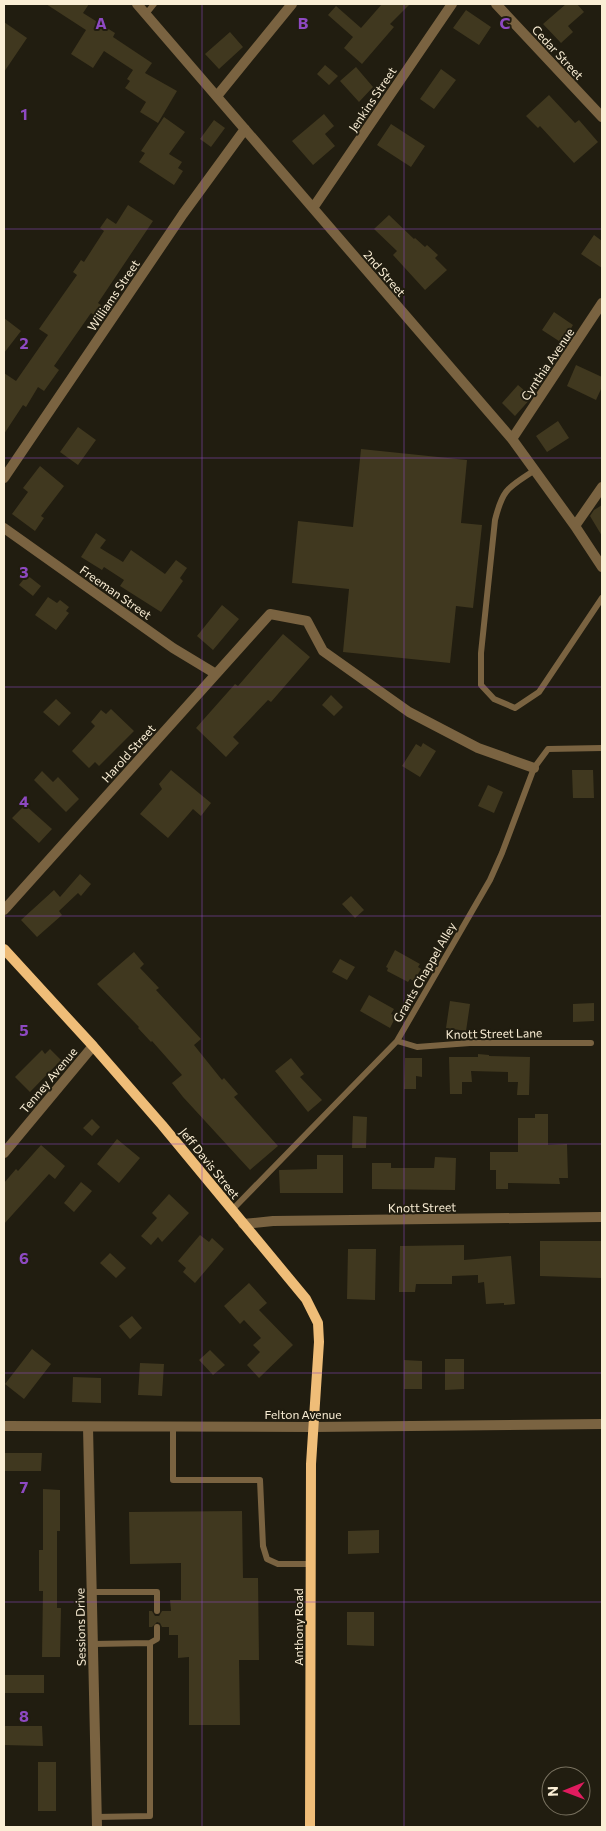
<svg xmlns="http://www.w3.org/2000/svg" width="606" height="1831" viewBox="0 0 606 1831" font-family="Commissioner,sans-serif">
  <rect width="100%" height="100%" fill="#211d10"/>
  <path fill="#40381f" d="M46 4H89L83 13 115 33 113 37 152 63 145 73 177 91 158 123 140 112 146 102 125 88 130 81 127 79 133 70 104 51 93 68 71 54 86 30Z
    M382 4H410L390 24 394 27 362 64 344 48 353 37 328 15 336 6 361 28Z
    M566 4H577L584 12 568 26 573 32 561 43 543 24Z
    M466 10 491 27 479 45 453 28Z
    M4 22 27 38 4 72Z
    M230 32 243 47 219 69 205 54Z
    M325 65 338 76 329 85 317 74Z
    M356 67 373 87 359 102 340 81Z
    M441 69 456 80 434 109 420 99Z
    M549 95 575 123 579 120 598 142 574 163 540 126 538 128 526 116Z
    M324 114 334 126 325 134 335 146 313 165 292 141Z
    M164 117 185 132 169 154 182 162 178 168 183 171 174 185 139 162 145 153 141 151Z
    M214 120 225 128 211 147 200 139Z
    M391 124 425 146 411 167 377 145Z
    M128 205 153 221 98 303 101 305 94 315 91 313 54 366 59 370 44 391 38 387 26 407 23 405 4 434V373L16 381 48 335 39 329 77 275 73 272 81 260 84 262 104 231 100 228 107 218 116 224Z
    M389 215 414 239 415 238 425 247 427 245 438 255 435 258 447 270 425 290 393 255 397 251 374 229Z
    M594 235 602 241V268L581 254Z
    M554 312 573 325 562 343 542 330Z
    M4 318 21 331 4 353Z
    M576 365 602 377V387L596 400 567 386Z
    M518 385 532 397 515 416 502 403Z
    M558 421 569 438 547 452 536 436Z
    M78 427 96 440 78 465 60 452Z
    M361 449 467 460 461 523 482 525 473 608 456 606 450 663 343 652 349 589 292 583 298 521 353 527Z
    M40 466 64 486 41 516 44 518 35 531 12 514 28 492 23 488Z
    M602 505V536L590 516 594 510Z
    M96 533 106 540 100 548 123 562 131 550 165 574 176 560 187 568 180 578 183 581 161 612 120 586 124 580 104 567 102 570 81 557Z
    M27 575 41 586 33 596 19 585Z
    M48 597 57 603 60 600 69 607 66 611 69 613 56 630 35 615Z
    M222 605 239 619 213 650 197 636Z
    M283 634 310 657 271 702 268 700 233 737 239 743 226 757 196 728 235 684 238 686Z
    M331 695 343 707 334 716 322 705Z
    M56 699 71 713 59 726 43 712Z
    M111 709 134 731 99 766 95 762 89 768 72 751 95 726 91 722 101 710 106 714Z
    M423 743 436 751 420 777 402 766 416 744 421 747Z
    M171 770 211 803 201 816 193 809 168 838 140 814 162 789 159 784Z
    M572 770H593L594 798H573Z
    M42 771 53 782 58 777 79 799 66 812 34 780Z
    M488 785 503 792 494 813 478 806Z
    M25 805 52 829 39 843 12 818Z
    M80 874 91 884 81 896 78 893 59 911 62 915 37 937 21 920 54 890 60 897Z
    M351 896 364 910 355 918 342 904Z
    M395 950 420 964 418 967 421 969 414 981 410 979 408 982 387 971 388 968 386 967Z
    M134 952 144 964 140 968 159 988 156 990 201 1039 194 1045 222 1080 224 1078 238 1094 234 1097 278 1146 250 1170 183 1097 172 1083 182 1075 152 1041 151 1042 138 1028 139 1027 97 984Z
    M340 959 355 967 347 980 332 972Z
    M369 995 394 1009 391 1014 396 1016 390 1028 360 1011Z
    M450 1001 470 1004 466 1031 446 1028Z
    M594 1003V1021L573 1022V1004Z
    M50 1049 61 1060 30 1092 15 1077 42 1050 45 1054Z
    M478 1054 489 1055V1056L530 1057 529 1095H517L518 1082H508V1072L471 1071 472 1082H462V1094H450L449 1057H478Z
    M291 1058 304 1074 300 1077 322 1100 308 1112 275 1071Z
    M405 1058H422V1077L416 1076V1089H404Z
    M535 1114H548V1145L567 1144 568 1178H559L560 1184 508 1183V1189H496V1170H490V1152H518V1118H535Z
    M353 1116 367 1117 366 1148H352Z
    M92 1119 100 1127 92 1136 83 1128Z
    M117 1139 140 1158 119 1183 97 1164Z
    M41 1145 65 1166 55 1179 49 1174 4 1224V1183L16 1169 18 1171Z
    M317 1155H343V1193H280L279 1170 317 1169Z
    M435 1157 456 1158 455 1190 372 1189V1163H391V1168H434Z
    M81 1182 92 1191 74 1212 64 1203Z
    M169 1194 189 1213 162 1242 158 1237 151 1245 141 1236 157 1218 152 1213Z
    M200 1235 209 1242 212 1238 224 1249 195 1283 183 1272 186 1268 178 1261Z
    M540 1241H601V1278L540 1276Z
    M464 1245V1260L511 1256 515 1304 504 1305V1303L486 1304 484 1282 478 1283V1275L452 1276V1284H416L415 1292H399L400 1246Z
    M348 1249H376L375 1300 347 1299Z
    M110 1253 126 1268 116 1278 100 1263Z
    M249 1283 267 1303 259 1310 293 1345 259 1378 247 1365 260 1352 253 1345 261 1338 244 1320 240 1324 224 1306Z
    M132 1316 142 1328 130 1339 119 1326Z
    M32 1349 51 1364 24 1399 5 1384Z
    M210 1350 225 1365 213 1375 199 1360Z
    M445 1359H464V1389L445 1390Z
    M404 1360 422 1361V1389H404Z
    M140 1363 164 1364 162 1396 138 1395Z
    M73 1377 101 1378V1403L72 1402Z
    M4 1453H42L41 1471H4Z
    M43 1489 60 1490V1531H57V1608H61L60 1657H42L43 1591H39V1550H43Z
    M242 1511 243 1578H258L259 1660H239L240 1725H189V1657L178 1658V1635H169V1627H162L160 1623 157 1622 152 1627H149V1611H152L155 1616H159L162 1611H171L170 1600H181V1563L130 1564 129 1512Z
    M379 1530V1553L348 1554V1531Z
    M347 1612H374V1646L347 1645Z
    M4 1675H44V1693H4Z
    M4 1726H42L43 1746 4 1745Z
    M38 1762H56V1811H38Z"/>
  <g fill="none" stroke-linecap="round" stroke-linejoin="round">
    <path stroke="#7a6341" stroke-width="6" d="M146 14 154 4
      M535 470C508 488 503 488 495 520L481 653V685L494 699 515 708 539 692 602 598
      M397 1041 417 1047 470 1043H591
      M232 1210 397 1041 490 880 502 853 534 768 548 749 602 748
      M173 1427V1480H260L263 1546 267 1559 278 1564H311
      M92 1592H157V1611
      M93 1644 150 1643 157 1639V1627
      M96 1817 150 1816V1643"/>
    <path stroke="#7a6341" stroke-width="10" d="M137 4 512 439 575 526 602 567
      M496 4 602 117
      M217 96 292 4
      M313 208 452 4
      M512 439 602 303
      M4 478 183 214 245 129
      M575 526 602 487
      M4 528 173 648 216 674
      M4 910 270 614 307 621 323 651 409 712 478 748 534 768
      M4 1153 93 1046
      M243 1224 273 1221 602 1217
      M4 1426 313 1427 602 1424
      M88 1427 97 1827"/>
    <path stroke="#efbd78" stroke-width="10" d="M4 949 93 1046 162 1125 306 1299 318 1323 319 1342 311 1464 310 1827"/>
  </g>
  <path fill="none" stroke="#8e49c2" stroke-width="1" stroke-opacity="0.55" d="M202 4V1827M404 4V1827M4 229H602M4 458H602M4 687H602M4 916H602M4 1144H602M4 1373H602M4 1602H602"/>
  <g text-anchor="middle" dominant-baseline="central" stroke-width="4" stroke-linejoin="round" paint-order="stroke">
    <g font-size="12" fill="#faeed5" stroke="#211d10">
      <text transform="translate(558 52) rotate(47)">Cedar Street</text>
      <text transform="translate(372 99) rotate(-56)">Jenkins Street</text>
      <text transform="translate(385 273) rotate(49)">2nd Street</text>
      <text transform="translate(113 295) rotate(-56)">Williams Street</text>
      <text transform="translate(547 364) rotate(-56)">Cynthia Avenue</text>
      <text transform="translate(116 592) rotate(35)">Freeman Street</text>
      <text transform="translate(128 753) rotate(-48)">Harold Street</text>
      <text transform="translate(424 972) rotate(-60)">Grants Chappel Alley</text>
      <text transform="translate(494 1033) rotate(-1)">Knott Street Lane</text>
      <text transform="translate(48 1080) rotate(-50)">Tenney Avenue</text>
      <text transform="translate(210 1163) rotate(51)">Jeff Davis Street</text>
      <text transform="translate(422 1207) rotate(-1)">Knott Street</text>
      <text x="303" y="1414">Felton Avenue</text>
      <text transform="translate(80 1627) rotate(-91)">Sessions Drive</text>
      <text transform="translate(298 1627) rotate(-90)">Anthony Road</text>
    </g>
  </g>
  <g font-size="16" text-anchor="middle" font-weight="bold" fill="#8e49c2" stroke="#211d10" stroke-width="4" stroke-linejoin="round" paint-order="stroke">
    <text x="101" y="29">A</text>
    <text x="303" y="29">B</text>
    <text x="505" y="29">C</text>
    <text x="24" y="120">1</text>
    <text x="24" y="349">2</text>
    <text x="24" y="578">3</text>
    <text x="24" y="807">4</text>
    <text x="24" y="1036">5</text>
    <text x="24" y="1264">6</text>
    <text x="24" y="1493">7</text>
    <text x="24" y="1722">8</text>
  </g>
  <rect width="606" height="1831" fill="none" stroke="#faeed5" stroke-width="10"/>
  <g transform="translate(566 1791) rotate(269)"><circle r="24" fill="#211d10" stroke="#78715f"/>
  <path d="M0-4L9 19L0 12L-9 19Z" fill="#e01b5e"/>
  <text y="-8" font-size="14" font-weight="bold" text-anchor="middle" fill="#faeed5">N</text>
  </g>
</svg>
